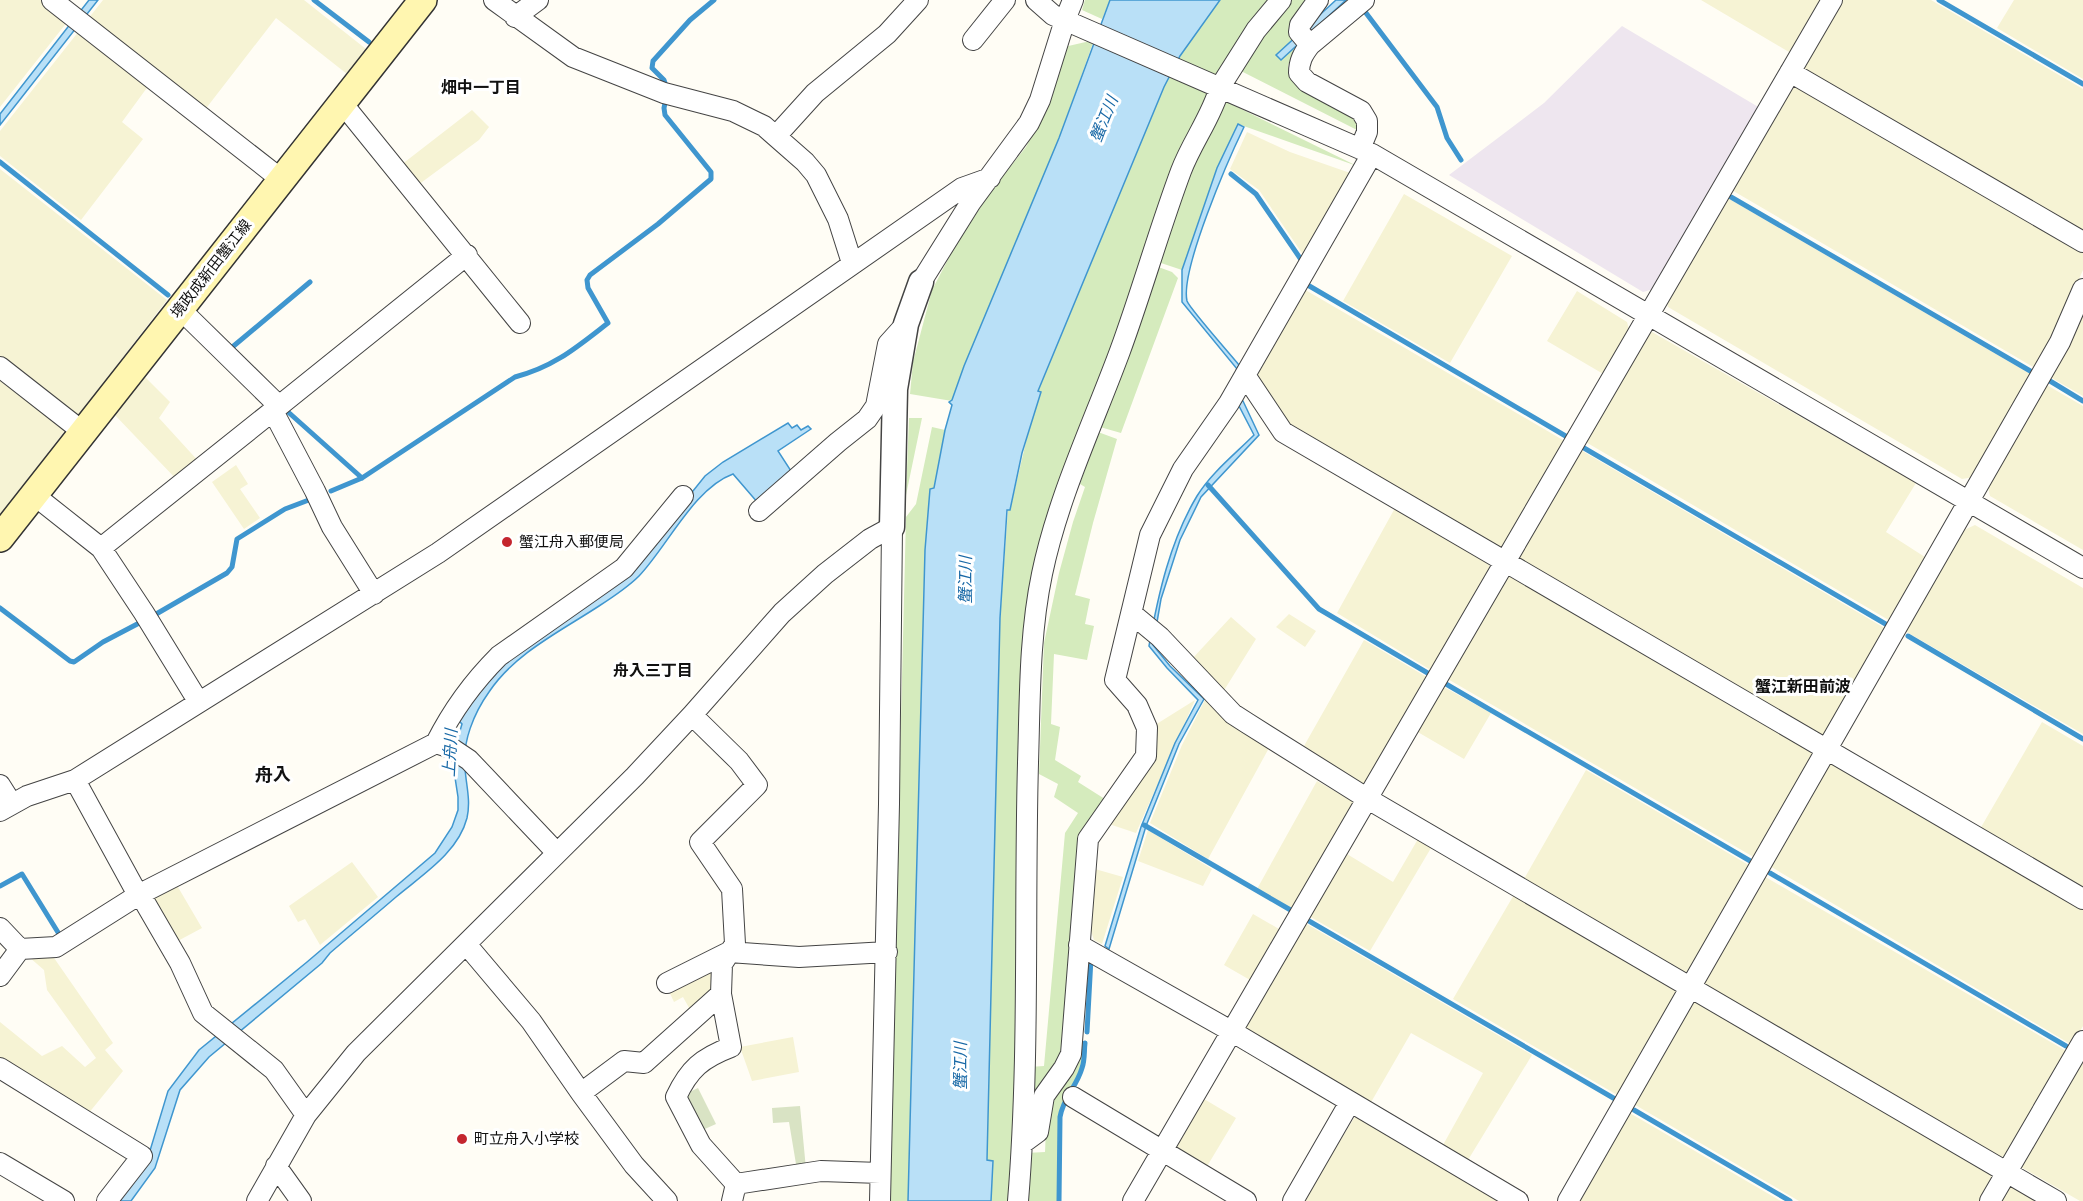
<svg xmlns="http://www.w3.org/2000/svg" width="2083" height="1201" viewBox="0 0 2083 1201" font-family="'Crimson Pro','Noto Sans JP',serif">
  <rect width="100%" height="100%" fill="#fffdf5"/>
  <path fill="#eee6ef" d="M1622 26 1760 108 1657 288 1643 292 1449 175 1544 103Z"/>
  <path fill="#f6f3d4" d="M0 0H41L68 21 0 107Z
    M103 0H304L366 49 347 74 276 18 204 111 88 19Z
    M1701 0H1826L1794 55Z
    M1840 0H1931L2083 89V233L1803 69 1802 65Z
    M2014 0H2083V79L1997 28Z
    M79 31 149 85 122 122 143 139 81 220 0 156V131Z
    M1796 85 2083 253V270L2054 335 2035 368 1730 189 1791 86Z
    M472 110 489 127 479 140 418 185 401 165Z
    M1247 132 1290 152 1353 174 1306 259 1259 190 1230 169Z
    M0 169 167 300 76 418 0 359Z
    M1404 194 1512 256 1450 363 1343 301Z
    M1726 197 2032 375 1974 477 1962 479 1668 307 1666 301Z
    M1302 288 1568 443 1510 545 1501 548 1294 431 1253 372Z
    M1577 291 1627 322 1630 333 1605 375 1547 341Z
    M2083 312V396L2050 377Z
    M1652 332 1916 483 1886 532 1928 559 1892 622 1584 441 1647 333Z
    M142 374 170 402 159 418 201 464 179 482 112 412Z
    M0 375 67 428 0 515Z
    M2045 384 2083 406V550L1990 496 1988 487Z
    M1579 449 1888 630 1823 737 1521 562 1518 553Z
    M236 465 248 484 240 489 260 518 244 529 212 482Z
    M1395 508 1488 562 1491 571 1434 672 1337 613Z
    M1975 525 2083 588V734L1905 631 1964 530Z
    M1510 574 1815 753 1757 859 1446 678 1506 575Z
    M1289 614 1316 631 1305 647 1276 627Z
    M1231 617 1256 639 1223 692 1191 660Z
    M1364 640 1430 679 1370 784 1364 785 1304 746Z
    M1442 686 1491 713 1464 759 1416 731Z
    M1206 698 1269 748 1208 859 1150 823 1182 745Z
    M1195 700 1136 833 1109 824 1154 763 1156 749 1155 725Z
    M2042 722 2083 746V889L1980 829Z
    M1834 762 2083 908V1026L2072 1045 1768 865 1825 765Z
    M1586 770 1752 867 1688 974 1524 879Z
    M1317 781 1354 802 1355 808 1295 911 1257 889Z
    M1148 830 1212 869 1203 886 1138 861Z
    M1418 839 1431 848 1370 951 1309 916 1347 854 1393 882Z
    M352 862 378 897 320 945 305 919 298 922 289 906Z
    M1095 869 1123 877 1102 944 1094 940 1091 931Z
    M1762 875 2068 1052 2009 1154 1999 1158 1705 987 1703 978Z
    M175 882 202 928 174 943 148 898Z
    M1515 893 1678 989 1619 1096 1453 999Z
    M1253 914 1279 929 1250 980 1224 965Z
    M1305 923 1532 1055 1468 1160 1443 1145 1483 1073 1411 1033 1370 1104 1245 1032 1243 1024Z
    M52 955 113 1043 105 1050 123 1071 88 1114 0 1061V1022L42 1056 62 1046 85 1067 96 1058 47 990 44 970 29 957Z
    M718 960 719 992 693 1015 683 997 674 1002 667 987Z
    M1696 1001 1991 1175 1992 1179 1979 1201H1799L1632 1103 1691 1002Z
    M793 1037 799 1072 752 1081 740 1047Z
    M2083 1061V1201H2080L2021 1167Z
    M1204 1099 1236 1118 1206 1168 1177 1151 1176 1147Z
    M1628 1112 1781 1201H1576Z
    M1356 1115 1500 1201H1303Z
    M2012 1182 2044 1201H2001Z"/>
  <path fill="#d5ebbd" d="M1085 0H1110L1102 19 1082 10Z
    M1220 0H1275L1222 75 1047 531 1017 1017 1010 1201H991L993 1161H987L1000 618 1008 510H1010L1038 391 1164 87 1180 56Z
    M1289 0H1313L1295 24 1291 37 1301 48C1287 60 1283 69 1296 85L1357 121 1360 126 1357 130 1239 70Z
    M1090 41 1093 43 1059 138 964 366 952 401 910 394 913 362 932 290 954 248 991 191 1026 147 1046 107 1064 47Z
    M1223 100 1357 166 1238 124 1217 168 1182 270 1155 261 1187 174Z
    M1153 265 1172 272 1178 278 1121 433 1100 427Z
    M909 418H922L906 495Z
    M932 427 945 430 934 489H930L925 550 908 1201H889L906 517 916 504Z
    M1098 432 1117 439 1093 523 1075 595 1090 599 1085 624 1094 626 1087 660 1054 654 1051 724 1060 727 1055 760 1081 776 1078 782 1108 801 1083 836 1066 1048 1035 1118 1029 1067 1044 1066 1065 833 1078 813 1054 797 1058 784 1039 774 1044 643 1059 573 1073 522 1085 487 1080 484Z
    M1079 1042H1083C1083 1050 1083 1060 1081 1067 1076 1085 1062 1098 1059 1116V1201H1023L1026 1153 1045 1152 1047 1106Z"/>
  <path fill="#d9e3c4" d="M698 1088 716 1124 698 1132 681 1096Z
    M800 1106 806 1169 797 1170 789 1122 773 1123 772 1108Z"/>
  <path fill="#b9e0f7" stroke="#3f96cf" stroke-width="1.5" d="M89 0H98L0 125V114Z
    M1110 0H1220L1180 56 1164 87 1038 391 1041 392 1022 453 1010 510H1007L1000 618 987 1160 993 1161 991 1201H908L925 550 930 489 934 488 945 430 952 405 949 402 952 400 964 366 1059 138Z
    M1336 0H1346L1281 60 1276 55Z
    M1238 124 1244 127C1229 158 1180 270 1187 301 1190 309 1231 355 1239 365L1237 369 1182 302V270L1217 168Z
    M1243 401 1259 435 1201 497 1180 540 1161 599 1153 645 1170 666 1204 699 1179 744 1146 826 1109 949 1105 946 1141 827 1175 743 1198 700 1167 668 1149 646C1158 595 1170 541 1197 496 1211 473 1235 454 1254 435L1237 402Z
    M788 423 792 428 797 425 801 430 808 426 811 429 778 451 793 474 758 503 733 474C694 488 667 547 639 576 627 588 613 597 599 606 561 631 515 653 489 692 474 713 462 742 465 768 466 785 471 800 467 818 458 853 422 875 396 897 374 916 352 934 330 953L322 963 209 1057 180 1090 155 1168 131 1201H119L146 1164 168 1091 199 1050 307 962 435 853 452 827 458 810V797L452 758 462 724 457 719 486 677 632 567 705 476 723 462Z"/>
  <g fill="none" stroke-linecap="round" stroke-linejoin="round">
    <path stroke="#3f96cf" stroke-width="5" d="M314 0 369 42
      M1939 0 2083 84
      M1363 9 1437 107 1447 138 1461 160
      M667 89 664 80 652 68 653 61 690 20 714 0
      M0 162 168 295
      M1231 174 1256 194 1302 261
      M1731 197 2032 372
      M1306 284 1569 438
      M230 349 310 282
      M2050 381 2083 401
      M287 411 362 478
      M1584 448 1889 626
      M1208 485 1319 609 1431 675
      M331 491 362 478 515 377C554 367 577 347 608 323L588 288 587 280 590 275 658 224 711 179V172L665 115 664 108 666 98
      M0 608 70 661 74 662 103 642 143 621
      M151 617 227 573 232 567 237 539 285 509 314 498
      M1908 636 2083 739
      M1446 684 1752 862
      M1144 825 1294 912
      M1770 873 2066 1046
      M0 886 22 874 59 934
      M1309 921 1615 1099
      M1087 1032 1091 958
      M1634 1110 1790 1201
      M1059 1201 1060 1117C1063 1098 1077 1086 1082 1068 1085 1060 1084 1051 1085 1043"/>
    <g stroke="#444" stroke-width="22">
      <path id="minor" d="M52 0 282 180
        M494 0 573 57 664 93 733 111 764 126 805 162 816 175 838 219 852 263
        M1036 0 1053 15 1372 154 2083 568
        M515 17 538 0
        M973 40 1005 0
        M1310 45 1299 32 1300 25 1318 0
        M1790 72 2083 242
        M342 103 520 323
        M776 136 815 93 887 34 918 0
        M1360 149 1367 132V121L1361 111 1307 82 1299 73C1299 61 1303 54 1310 45L1364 0
        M921 282 971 202 1029 123 1040 100 1065 20 1073 0
        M0 367 83 432
        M1245 375 1283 432 2083 899
        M279 406 467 255
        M273 411 315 491 332 527 374 594
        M34 495 101 548 144 613 198 701
        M759 511 838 442 867 419 876 406 888 344 906 324
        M101 548 279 406 180 309
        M1131 613 1160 637 1233 714 1247 723 1368 799 2056 1201
        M692 715 739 761 757 785 700 842 732 889 735 944 722 964 721 994 731 1047C702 1058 689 1069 676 1097L701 1145 736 1184 732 1201
        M436 743C452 711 474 681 499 656L624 568 683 496
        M75 780 138 895
        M0 785 12 804
        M0 811 27 796 75 780 438 553 962 188 990 178
        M140 894 180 963 203 1013 274 1070 306 1115
        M0 928 20 949
        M466 944 531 1021 581 1093 634 1165 667 1201
        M1079 945 1231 1031 1518 1201
        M0 976 20 949 56 947 140 894 436 743 451 748 469 760 557 853
        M667 983 729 952 799 957 887 952
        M0 1068 142 1156 107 1201
        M581 1093 624 1061 644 1063 721 994
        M1073 1097 1246 1201
        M1023 1143 1038 1132 1044 1096 1064 1068 1071 1054 1088 839 1146 756 1147 728 1137 705 1115 680 1150 535 1183 469 1229 403 1372 154
        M0 1163 64 1201
        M276 1166 301 1201
        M736 1184 821 1171 880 1173
        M257 1201 306 1115 356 1053 635 776 692 715 782 613 825 574 870 539 892 527
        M880 1201 889 804 892 527
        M1018 1201C1030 1056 1024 909 1028 763 1030 700 1029 636 1042 574 1058 497 1093 424 1120 351 1142 291 1159 230 1181 171 1192 142 1212 116 1220 87L1256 30 1281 0
        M1133 1201 1832 0
        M1293 1201 1350 1102
        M1568 1201 2060 342 2083 289
        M1990 1201 2083 1041"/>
    </g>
    <g stroke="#444" stroke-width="27">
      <path id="tertiary" d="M892 527 895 389 906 324 921 282"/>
    </g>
    <g stroke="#333" stroke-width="30">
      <path id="secondary" d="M0 538 423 0"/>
    </g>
    <use href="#minor" stroke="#fff" stroke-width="20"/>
    <use href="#tertiary" stroke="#fff" stroke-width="24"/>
    <use href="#secondary" stroke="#fff6b0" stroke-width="27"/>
  </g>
  <g fill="#c4262e" stroke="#fff" stroke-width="2">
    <circle cx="507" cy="542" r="6"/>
    <circle cx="462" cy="1139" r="6"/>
  </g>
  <g text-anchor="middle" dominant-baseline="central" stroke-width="6" stroke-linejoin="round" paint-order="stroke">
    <g font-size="15" fill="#111" stroke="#fff">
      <text transform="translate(211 269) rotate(-52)">境政成新田蟹江線</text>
    </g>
    <g font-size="15" fill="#111" stroke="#fff" text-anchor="start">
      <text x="519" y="542">蟹江舟入郵便局</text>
      <text x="474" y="1139">町立舟入小学校</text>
    </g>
    <g font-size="16" font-weight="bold" fill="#111" stroke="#fff">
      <text x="481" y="87">畑中一丁目</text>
      <text x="653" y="670">舟入三丁目</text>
      <text x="1803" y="686">蟹江新田前波</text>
    </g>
    <g font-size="16" font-style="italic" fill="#1768a6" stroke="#fff">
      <text transform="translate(1104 119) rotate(-68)">蟹江川</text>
      <text transform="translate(965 580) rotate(-90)">蟹江川</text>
      <text transform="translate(450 753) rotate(-87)">上舟川</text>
      <text transform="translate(960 1066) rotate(-90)">蟹江川</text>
    </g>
    <g font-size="18" font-weight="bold" fill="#111" stroke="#fff">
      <text x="273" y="775">舟入</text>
    </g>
  </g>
</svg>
